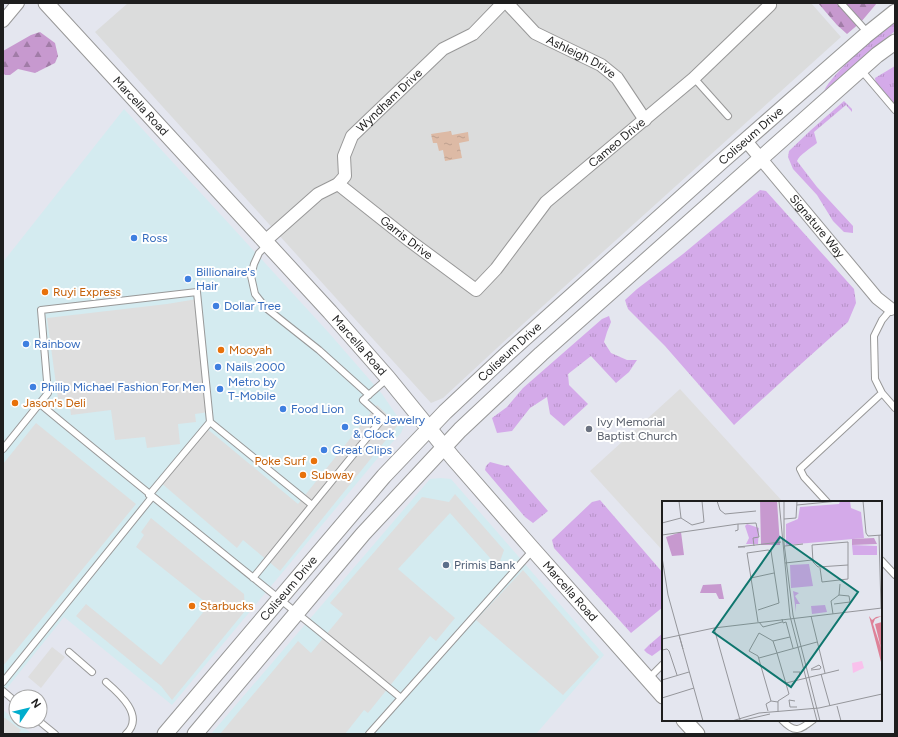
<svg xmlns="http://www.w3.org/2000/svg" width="898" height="737" viewBox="0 0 898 737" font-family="Figtree,sans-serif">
  <defs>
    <pattern id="grass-tufts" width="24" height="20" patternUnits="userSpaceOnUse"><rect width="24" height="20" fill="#d4aae9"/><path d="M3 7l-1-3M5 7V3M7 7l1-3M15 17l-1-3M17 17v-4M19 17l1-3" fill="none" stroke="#b692c7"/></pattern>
    <pattern id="forest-firs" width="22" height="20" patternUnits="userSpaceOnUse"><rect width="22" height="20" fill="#c799cf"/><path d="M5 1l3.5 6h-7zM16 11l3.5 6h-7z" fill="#a17ca7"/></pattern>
    <pattern id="water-ripples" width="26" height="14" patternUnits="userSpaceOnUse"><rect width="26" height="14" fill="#ddbaa5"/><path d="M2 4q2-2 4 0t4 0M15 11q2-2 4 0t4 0" fill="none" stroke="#bd9f8e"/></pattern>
  </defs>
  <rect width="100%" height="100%" fill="#e4e6ef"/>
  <path fill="#dbdcdc" d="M128 3H811L841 37 523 324 443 398 431 403 95 32Z"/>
  <path fill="#d4ebf0" d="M124 109 329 333 382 394 404 426 401 433 377 459 172 705 64 617 3 693V262Z
    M441 478 451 479 604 655 536 734H211L430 479Z
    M3 710 32 734H3Z"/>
  <path fill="url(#grass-tufts)" d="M895 20V31L824 91C833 72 877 35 895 20Z
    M895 66V106L876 85 875 78Z
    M844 101 852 109V112L846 105 814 132 817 143C811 148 799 155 797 161L817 187 853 226V233L844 232 833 221 817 195 793 169 788 157 789 151 811 130Z
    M760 190 766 191 854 289 856 303 848 322 792 372 734 425 665 346 628 309 625 300 637 289 683 254Z
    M609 316 611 322 607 332 604 342 611 353 627 360H637L629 372 616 383 591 356 568 374 569 385 588 404 564 426 550 414 547 397 530 408 512 431 497 433 492 418 507 407 523 388 602 319Z
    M490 462 505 466 508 465 548 511 533 523 525 517 485 470 486 466Z
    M600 500 663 573V607L631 633 554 548 552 540 592 502Z
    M663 633V648L652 656 647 653 644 650 649 645Z"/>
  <path fill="url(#forest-firs)" d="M818 3H877L861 22 847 34 837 25Z
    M40 32 55 43 58 56 55 63 35 73 18 69 10 75H5L3 73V51L31 35Z"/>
  <path fill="#dedede" d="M197 299 209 412 195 414 196 422 178 424 180 444 147 448 145 437 115 440 111 410 71 415 69 399H58L47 318 167 304Z
    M680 389 783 502H663V551L590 471Z
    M377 405 398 425 280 571 243 540 237 548 160 482 205 427 298 504Z
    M36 423 136 504 3 666V464Z
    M455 494 504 550 498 567 450 513 398 569 455 618 436 641 430 636 368 713 364 710 345 734H220L298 641 311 653 343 614 330 603 422 497 449 502Z
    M151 518 244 594 245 611 172 700 161 686 76 616 86 604 161 665 209 605 136 547 144 535 141 532Z
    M523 570 599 657 563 695 476 620Z
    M52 647 65 657 41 688 28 677Z
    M3 718H5L21 730 18 734H3Z"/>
  <path fill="url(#water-ripples)" d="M451 131 452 135 468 132 469 141 459 143 462 158 445 161 443 150 439 151 437 143H433L431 134Z"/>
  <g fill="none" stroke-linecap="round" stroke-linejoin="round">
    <g stroke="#989898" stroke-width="8">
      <path id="service" d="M841 3 868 33
        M861 70 895 110
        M694 78 728 116
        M267 245 259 253 254 264 251 276 255 294 266 308 319 350 369 395
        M892 308 882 320 874 336 875 379 882 393 895 408
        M40 404C159 503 281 599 401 698
        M3 449 48 393 41 310 197 292 210 422 312 505
        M149 495 210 422
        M827 502 804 477 800 469 882 393
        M881 560 895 575
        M253 578 383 418 363 400 388 378
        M69 652 92 672
        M648 679 663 664
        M3 682 152 497
        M106 682C120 694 145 716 126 734
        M3 691 16 702
        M782 720C795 734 800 730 813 720
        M39 721 55 734
        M369 734 533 550"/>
    </g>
    <g stroke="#989898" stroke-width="14">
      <g id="minor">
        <path id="s1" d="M507 3 535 33 601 65 617 78 645 120"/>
        <path d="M3 21 18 3"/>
        <path id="s2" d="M746 141 877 298 891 309"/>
        <path id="s3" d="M338 184 410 241 476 290 496 269 546 202 694 78 770 5 769 3"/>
        <path id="s4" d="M265 241 318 194 338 184 345 176 344 156 352 136 443 49 473 34 503 3"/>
      </g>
    </g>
    <g stroke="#989898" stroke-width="17">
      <g id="tertiary">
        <path id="s5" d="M46 3 330 312 388 378 453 458 529 545 663 696"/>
        <path d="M684 720 697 734"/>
        <path id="s6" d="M165 734 384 476 445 412 508 353 721 162 865 36 895 12"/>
        <path d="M195 734 363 534 460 430 541 354 877 55 895 42"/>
      </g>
    </g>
    <use href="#service" stroke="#fff" stroke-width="6"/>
    <use href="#minor" stroke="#fff" stroke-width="12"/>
    <use href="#tertiary" stroke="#fff" stroke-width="15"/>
  </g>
  <g fill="#3f7fe0" stroke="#fff" stroke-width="1.5">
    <circle cx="134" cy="238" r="4"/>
    <circle cx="188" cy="279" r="4"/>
    <circle cx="216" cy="306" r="4"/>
    <circle cx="26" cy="344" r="4"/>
    <circle cx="218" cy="367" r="4"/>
    <circle cx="33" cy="387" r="4"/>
    <circle cx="220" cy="389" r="4"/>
    <circle cx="283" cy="409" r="4"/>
    <circle cx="345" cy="427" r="4"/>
    <circle cx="324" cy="450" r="4"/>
  </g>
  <g fill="#e8710a" stroke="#fff" stroke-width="1.5">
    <circle cx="45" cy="292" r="4"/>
    <circle cx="221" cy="350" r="4"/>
    <circle cx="15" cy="403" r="4"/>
    <circle cx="314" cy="461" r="4"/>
    <circle cx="303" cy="475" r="4"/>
    <circle cx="192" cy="606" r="4"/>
  </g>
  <circle fill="#6b7280" stroke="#fff" stroke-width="1.5" cx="589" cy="429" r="4"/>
  <circle fill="#5c6f8a" stroke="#fff" stroke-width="1.5" cx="446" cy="565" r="4"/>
  <g text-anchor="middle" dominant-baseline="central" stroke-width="4" stroke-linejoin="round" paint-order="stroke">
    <g font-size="12" fill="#1e1e1e" stroke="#fff">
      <text stroke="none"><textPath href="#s1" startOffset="93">Ashleigh Drive</textPath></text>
      <text stroke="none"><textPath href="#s4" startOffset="197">Wyndham Drive</textPath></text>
      <text stroke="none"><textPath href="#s5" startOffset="140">Marcella Road</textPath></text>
      <text stroke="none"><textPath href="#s6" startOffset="839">Coliseum Drive</textPath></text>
      <text stroke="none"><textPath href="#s3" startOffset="379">Cameo Drive</textPath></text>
      <text stroke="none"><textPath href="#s2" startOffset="111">Signature Way</textPath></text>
      <text stroke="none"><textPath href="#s3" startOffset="87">Garris Drive</textPath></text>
      <text stroke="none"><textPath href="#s5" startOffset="464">Marcella Road</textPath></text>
      <text stroke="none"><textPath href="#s6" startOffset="515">Coliseum Drive</textPath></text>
      <text stroke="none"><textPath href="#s6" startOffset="191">Coliseum Drive</textPath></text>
      <text stroke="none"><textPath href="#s5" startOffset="788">Marcella Road</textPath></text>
    </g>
    <g font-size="12" fill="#366cbe" stroke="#fff" text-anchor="start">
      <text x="142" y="238">Ross</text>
      <text x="196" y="272">Billionaire's<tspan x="196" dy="14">Hair</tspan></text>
      <text x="224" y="306">Dollar Tree</text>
      <text x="34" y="344">Rainbow</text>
      <text x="226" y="367">Nails 2000</text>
      <text x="228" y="382">Metro by<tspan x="228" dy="14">T-Mobile</tspan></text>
      <text x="41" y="387">Philip Michael Fashion For Men</text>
      <text x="291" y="409">Food Lion</text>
      <text x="353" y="420">Sun’s Jewelry<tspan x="353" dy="14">&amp; Clock</tspan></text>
      <text x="332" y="450">Great Clips</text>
    </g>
    <g font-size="12" fill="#c56008" stroke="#fff" text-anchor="start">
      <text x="53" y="292">Ruyi Express</text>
      <text x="229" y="350">Mooyah</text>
      <text x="23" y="403">Jason's Deli</text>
      <text x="306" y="461" text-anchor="end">Poke Surf</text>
      <text x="311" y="475">Subway</text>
      <text x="200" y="606">Starbucks</text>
    </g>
    <g font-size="12" fill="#5b616d" stroke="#fff" text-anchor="start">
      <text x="597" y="422">Ivy Memorial<tspan x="597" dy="14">Baptist Church</tspan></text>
    </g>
    <g font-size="12" fill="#4e5e75" stroke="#fff" text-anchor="start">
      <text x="454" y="565">Primis Bank</text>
    </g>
  </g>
  <g transform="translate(662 501)">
    <rect width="220" height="220" fill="#e4e6ef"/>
    <path d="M178 0H188L189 7 199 11 202 37 124 44V23L136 18 138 6 177 3ZM85 23 97 27 96 43H84L87 37 83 25ZM190 44 215 45V54H191ZM147 63 151 85 129 87 128 64ZM131 90 137 92 133 95 138 103H134V111ZM163 104 165 111 150 113 149 105Z" fill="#d4aae9"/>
    <path d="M98 0H115L118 44H99ZM19 31 22 54 10 55 4 36ZM212 37 215 43 190 44V38ZM59 83 62 98H57L54 92H38L41 84Z" fill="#c799cf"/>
    <path d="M200 160 202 167 191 172 190 162Z" fill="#f9c1ec"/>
    <path d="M207 115 210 119 214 116 220 115 213 118 211 123 220 150 219 161ZM220 121V146L219 147 213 123Z" fill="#de8298"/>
    <path fill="none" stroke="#95969b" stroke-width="1" d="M17 0 19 17 30 24 42 21 40 0M55 0 58 9 63 13 94 10M117 0 128 115 155 220M122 0V42L131 114 158 220M201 0 204 32 206 35 220 34M135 4 176 0M122 18 134 17 135 0M0 22 19 17M76 23 94 22 97 36 91 37 92 45M0 34 76 23V29L73 30M217 34 219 107M123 45 141 43M83 46H76L119 41M0 56 6 94 21 148M123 62 150 59M158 67 160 81 186 78V41L150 44 151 61 156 66 186 64M89 77 112 72M172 103 188 101 187 95 177 94M96 109 117 102 109 50 106 49 85 52 96 121M171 113 169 100 177 94 178 83M149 115 163 172M120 118 121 122 124 121 131 147M97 121 101 126 120 121M52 127 78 219M17 134 41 220M0 138 52 127 220 107M111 140 115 152M0 149 5 148 7 150 15 174M115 152 127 193 116 200V211M97 157 155 141M149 168 157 164 159 166 158 168 149 169M131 171H138L137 176M159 173 168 205M0 179 27 171M124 182 177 169M0 197 32 187M133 200 127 199 128 206H135M116 201 109 200 96 155 87 150 97 132 111 140 128 136M175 205 179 220M106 210 104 203 109 200M70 220 97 212 157 207 220 193M78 220 108 213"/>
    <path fill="#0f766e" fill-opacity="0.15" stroke="#0f766e" stroke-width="2" d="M118 36 196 91 129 186 51 131Z"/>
    <rect width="220" height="220" fill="none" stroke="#1e1e1e" stroke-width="2"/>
  </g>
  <rect width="898" height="737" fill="none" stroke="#1e1e1e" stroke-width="8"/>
  <g transform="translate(28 709) rotate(55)"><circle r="19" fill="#ffffff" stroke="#a5a5a5"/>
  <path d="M0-3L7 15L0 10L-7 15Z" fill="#00adcd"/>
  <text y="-6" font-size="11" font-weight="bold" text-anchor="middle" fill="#1e1e1e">N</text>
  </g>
</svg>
